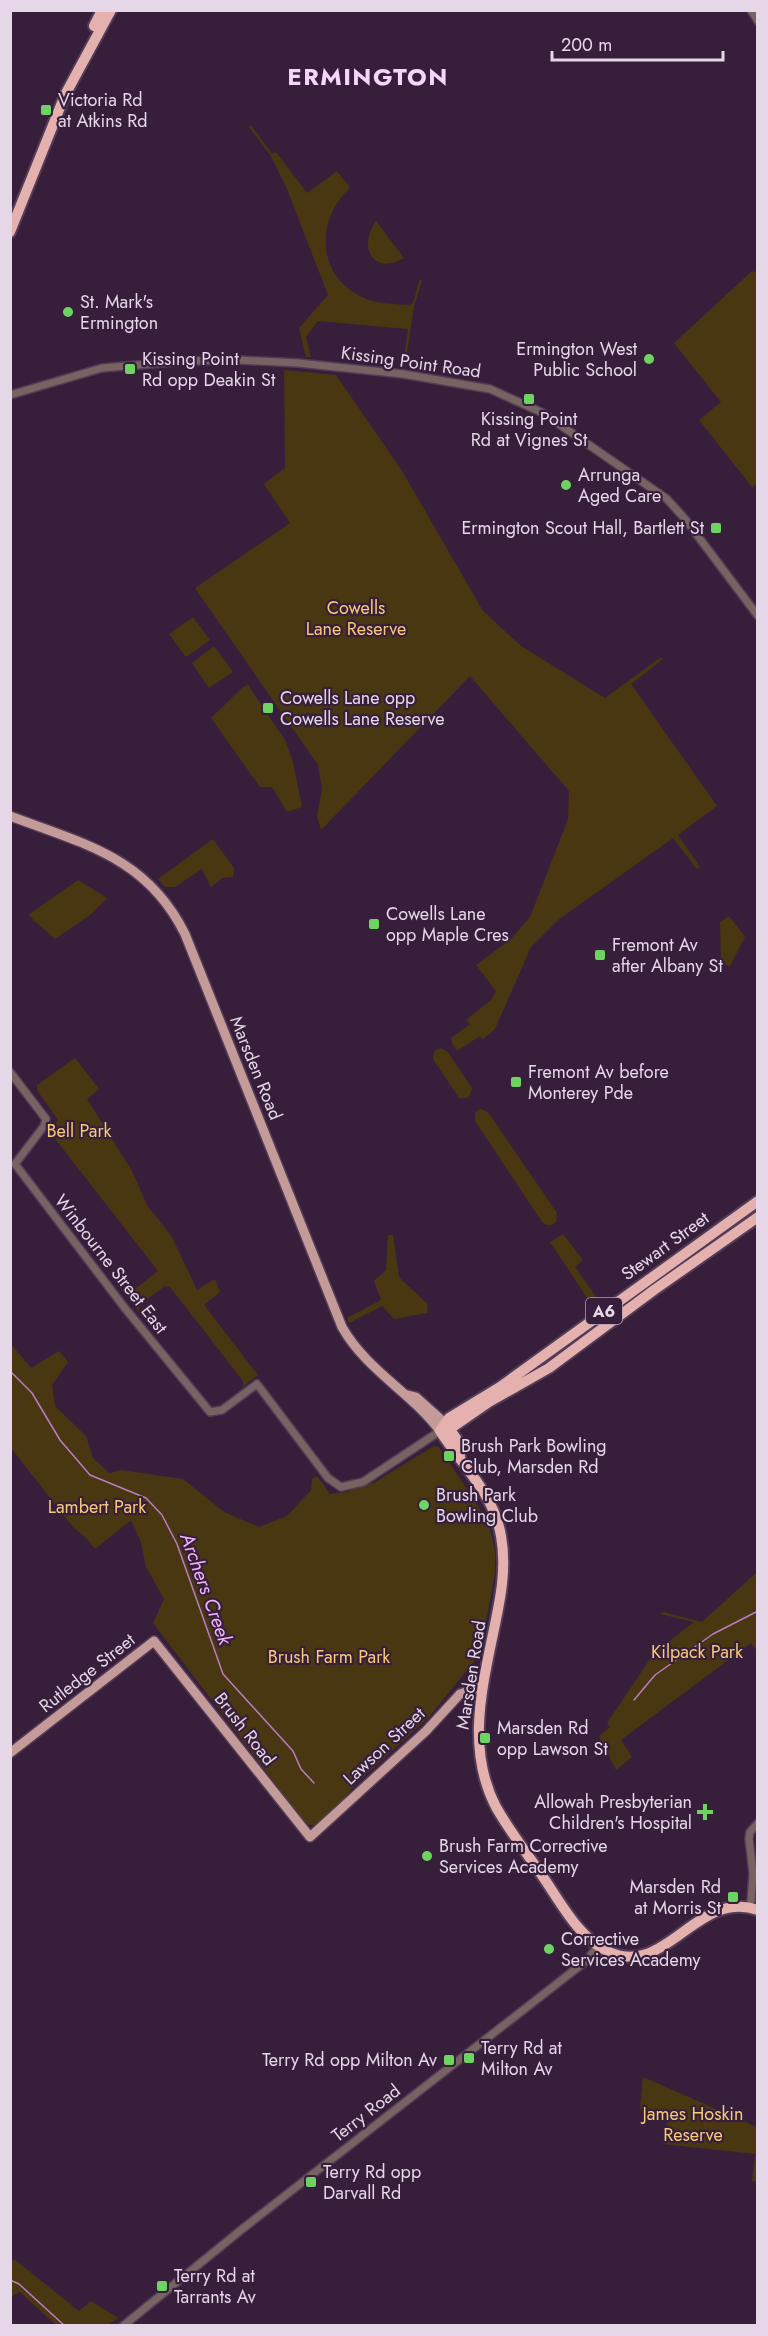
<svg xmlns="http://www.w3.org/2000/svg" width="768" height="2336" viewBox="0 0 768 2336" font-family="Jost,sans-serif">
  <rect width="100%" height="100%" fill="#371f3b"/>
  <path fill="#493712" d="M251 125 272 154 276 152 307 193 337 171 350 188C316 218 316 275 360 296 375 304 392 304 409 305L413 303 420 279 422 281 414 306 405 366H403L408 329 318 321 306 337 311 357H306L299 328 328 295 287 189 271 156 249 127Z
    M376 221 404 258C374 276 357 248 376 221Z
    M752 271 758 273V483L752 487 699 420 721 402 674 343Z
    M284 370 336 375 402 471 483 611 521 646 605 698 661 657 663 659 631 684 717 806 678 835 700 867 697 869 673 838 558 920 531 947 495 1029 483 1039 480 1036 457 1051 452 1043 451 1038 470 1024 466 1020 491 1000 496 991 476 965 511 939 530 917 568 819 569 791 470 676 321 830 317 816 322 789 318 765 195 588 290 523 264 484 285 468Z
    M193 617 210 640 186 657 169 634Z
    M214 646 233 672 209 688 192 663Z
    M248 685 285 740 293 762 302 807 287 812 272 787H260L211 718 243 687Z
    M213 839 234 868 233 877 222 878 211 887 202 869 175 887H165L158 879Z
    M78 880 107 898 90 915 55 939 28 915Z
    M729 916 745 937 730 966 721 963 720 922Z
    M440 1048 447 1051 470 1085 472 1089 468 1098H459L433 1059 434 1051Z
    M75 1058 99 1089 87 1099 132 1171 147 1205 172 1237 197 1290 215 1279 220 1292 204 1305 258 1375 243 1387V1381L170 1287 165 1286 139 1305V1312L127 1295 158 1271 49 1131 58 1120 37 1090V1085Z
    M480 1109 488 1112 557 1213 556 1222 552 1225H546L542 1222 475 1121V1113Z
    M563 1234 583 1260 575 1267 602 1305 595 1310 550 1242Z
    M388 1235H393L399 1277 428 1305 427 1313 394 1319 382 1306 349 1323 347 1318 381 1300 374 1281 386 1270Z
    M11 1344 31 1368 59 1351 68 1362 52 1385 55 1406 86 1436 93 1458 109 1473 121 1470 183 1479 224 1512 259 1527 287 1516 311 1490 312 1479 317 1476 330 1494 347 1492 370 1481 372 1484 434 1446 439 1447 488 1521 495 1550V1573L480 1654 429 1717 357 1783 327 1818 317 1825H309L302 1819 153 1623 164 1599 146 1567 141 1542 131 1520 95 1549 86 1538 73 1527 11 1448Z
    M757 1572V1651L751 1643 621 1740 632 1757 616 1770 599 1736 610 1727 607 1723 654 1653 694 1622 660 1614 663 1612 702 1622Z
    M643 2077 757 2127V2182L752 2181 755 2154 663 2144 669 2115 640 2109Z
    M14 2259 79 2311 91 2301 118 2318 108 2325H56L20 2292 11 2297V2262Z"/>
  <g fill="none" stroke-linecap="round" stroke-linejoin="round">
    <path stroke="#b87dc2" stroke-width="1.5" d="M10 1371 32 1393 60 1440 90 1475 146 1498 162 1515 177 1544 223 1674 293 1751 301 1769 314 1783
      M634 1700 655 1675 713 1634 758 1611
      M10 2280 19 2284 65 2326"/>
    <g stroke="#533c57" stroke-width="10">
      <path id="minor" d="M751 10 758 21
        M10 395 102 368 186 361 238 360 298 363 403 374 490 389 543 413 667 499 685 519 758 616
        M10 1072 46 1119 44 1126 15 1164 124 1307 210 1412 222 1410 257 1384 328 1478 341 1487 363 1482 440 1431
        M751 1901 753 1873 749 1839 750 1832 758 1823
        M123 2326 241 2230 586 1961 599 1945"/>
    </g>
    <g stroke="#533c57" stroke-width="12">
      <path id="major" d="M10 816C84 844 147 857 185 934L342 1327C367 1371 411 1392 440 1431
        M408 1395 416 1397 445 1423
        M10 1753 154 1641 310 1837 426 1731 460 1694 483 1686"/>
    </g>
    <g stroke="#533c57" stroke-width="14">
      <path id="highway" d="M94 26 102 10
        M10 232 65 95 111 10
        M447 1425 460 1444V1456
        M440 1431C462 1465 494 1494 501 1536 507 1569 500 1601 493 1634 481 1692 467 1751 496 1807 509 1830 526 1852 541 1874 560 1901 578 1938 609 1952 667 1978 696 1889 758 1910
        M440 1431 449 1418 500 1387 758 1201
        M440 1431 450 1429 489 1402 549 1368 654 1290 758 1217"/>
    </g>
    <use href="#minor" stroke="#776362" stroke-width="7"/>
    <use href="#major" stroke="#c59b99" stroke-width="9"/>
    <use href="#highway" stroke="#e4b1af" stroke-width="10"/>
  </g>
  <g fill="#6dd361" stroke="#371f3b" stroke-width="2">
    <rect x="40" y="104" width="12" height="12" rx="3"/>
    <circle cx="68" cy="312" r="6"/>
    <circle cx="649" cy="359" r="6"/>
    <rect x="124" y="363" width="12" height="12" rx="3"/>
    <rect x="523" y="393" width="12" height="12" rx="3"/>
    <circle cx="566" cy="485" r="6"/>
    <rect x="710" y="522" width="12" height="12" rx="3"/>
    <rect x="262" y="702" width="12" height="12" rx="3"/>
    <rect x="368" y="918" width="12" height="12" rx="3"/>
    <rect x="594" y="949" width="12" height="12" rx="3"/>
    <rect x="510" y="1076" width="12" height="12" rx="3"/>
    <rect x="443" y="1450" width="12" height="12" rx="3"/>
    <circle cx="424" cy="1505" r="6"/>
    <rect x="479" y="1732" width="12" height="12" rx="3"/>
    <path d="M702 1803h6v6h6v6h-6v6h-6v-6h-6v-6h6z"/>
    <circle cx="427" cy="1856" r="6"/>
    <rect x="727" y="1891" width="12" height="12" rx="3"/>
    <circle cx="549" cy="1949" r="6"/>
    <rect x="463" y="2052" width="12" height="12" rx="3"/>
    <rect x="443" y="2054" width="12" height="12" rx="3"/>
    <rect x="305" y="2176" width="12" height="12" rx="3"/>
    <rect x="156" y="2280" width="12" height="12" rx="3"/>
  </g>
  <g text-anchor="middle" dominant-baseline="central" stroke-width="4.5" stroke-linejoin="round" paint-order="stroke">
    <rect fill="#371f3b" stroke="#b19fb4" stroke-width="1.5" x="586" y="1298" width="36" height="26" rx="4.5"/>
    <g font-size="16" font-weight="bold" fill="#e5d6e8">
      <text x="604" y="1311">A6</text>
    </g>
    <g font-size="18" fill="#e5d6e8" stroke="#371f3b" text-anchor="start">
      <text x="58" y="100">Victoria Rd<tspan x="58" dy="21">at Atkins Rd</tspan></text>
      <text x="80" y="302">St. Mark's<tspan x="80" dy="21">Ermington</tspan></text>
      <text x="637" y="349" text-anchor="end">Ermington West<tspan x="637" dy="21">Public School</tspan></text>
      <text x="142" y="359">Kissing Point<tspan x="142" dy="21">Rd opp Deakin St</tspan></text>
      <text x="529" y="419" text-anchor="middle">Kissing Point<tspan x="529" dy="21">Rd at Vignes St</tspan></text>
      <text x="578" y="475">Arrunga<tspan x="578" dy="21">Aged Care</tspan></text>
      <text x="704" y="528" text-anchor="end">Ermington Scout Hall, Bartlett St</text>
      <text x="280" y="698">Cowells Lane opp<tspan x="280" dy="21">Cowells Lane Reserve</tspan></text>
      <text x="386" y="914">Cowells Lane<tspan x="386" dy="21">opp Maple Cres</tspan></text>
      <text x="612" y="945">Fremont Av<tspan x="612" dy="21">after Albany St</tspan></text>
      <text x="528" y="1072">Fremont Av before<tspan x="528" dy="21">Monterey Pde</tspan></text>
      <text x="461" y="1446">Brush Park Bowling<tspan x="461" dy="21">Club, Marsden Rd</tspan></text>
      <text x="436" y="1495">Brush Park<tspan x="436" dy="21">Bowling Club</tspan></text>
      <text x="497" y="1728">Marsden Rd<tspan x="497" dy="21">opp Lawson St</tspan></text>
      <text x="692" y="1802" text-anchor="end">Allowah Presbyterian<tspan x="692" dy="21">Children's Hospital</tspan></text>
      <text x="439" y="1846">Brush Farm Corrective<tspan x="439" dy="21">Services Academy</tspan></text>
      <text x="721" y="1887" text-anchor="end">Marsden Rd<tspan x="721" dy="21">at Morris St</tspan></text>
      <text x="561" y="1939">Corrective<tspan x="561" dy="21">Services Academy</tspan></text>
      <text x="481" y="2048">Terry Rd at<tspan x="481" dy="21">Milton Av</tspan></text>
      <text x="437" y="2060" text-anchor="end">Terry Rd opp Milton Av</text>
      <text x="323" y="2172">Terry Rd opp<tspan x="323" dy="21">Darvall Rd</tspan></text>
      <text x="174" y="2276">Terry Rd at<tspan x="174" dy="21">Tarrants Av</tspan></text>
    </g>
    <g font-size="18" fill="#e5d6e8" stroke="#371f3b">
      <text transform="translate(411 362) rotate(8)">Kissing Point Road</text>
      <text transform="translate(256 1068) rotate(68)">Marsden Road</text>
      <text transform="translate(665 1246) rotate(-36)">Stewart Street</text>
      <text transform="translate(111 1264) rotate(52)">Winbourne Street East</text>
      <text transform="translate(87 1673) rotate(-38)">Rutledge Street</text>
      <text transform="translate(471 1675) rotate(-81)">Marsden Road</text>
      <text transform="translate(245 1729) rotate(52)">Brush Road</text>
      <text transform="translate(384 1746) rotate(-43)">Lawson Street</text>
      <text transform="translate(366 2113) rotate(-38)">Terry Road</text>
    </g>
    <g font-size="18" fill="#f6ca78" stroke="#371f3b">
      <text x="356" y="608">Cowells<tspan x="356" dy="21">Lane Reserve</tspan></text>
      <text x="79" y="1131">Bell Park</text>
      <text x="97" y="1507">Lambert Park</text>
      <text x="697" y="1652">Kilpack Park</text>
      <text x="329" y="1657">Brush Farm Park</text>
      <text x="693" y="2114">James Hoskin<tspan x="693" dy="21">Reserve</tspan></text>
    </g>
    <g font-size="20" font-style="italic" fill="#eeb3f7" stroke="#371f3b">
      <text transform="translate(206 1589) rotate(70)">Archers Creek</text>
    </g>
    <g font-size="24" font-weight="bold" letter-spacing="1.5" fill="#f5d6fa" stroke="#371f3b">
      <text x="368" y="76">ERMINGTON</text>
    </g>
  </g>
  <rect width="768" height="2336" fill="none" stroke="#e5d6e8" stroke-width="24"/>
  <path d="M552 51v9h171v-9" fill="none" stroke="#e5d6e8" stroke-width="3"/>
  <text x="561" y="51" font-size="18" fill="#e5d6e8" stroke="#371f3b" stroke-width="4.5" paint-order="stroke">200 m</text>
</svg>
